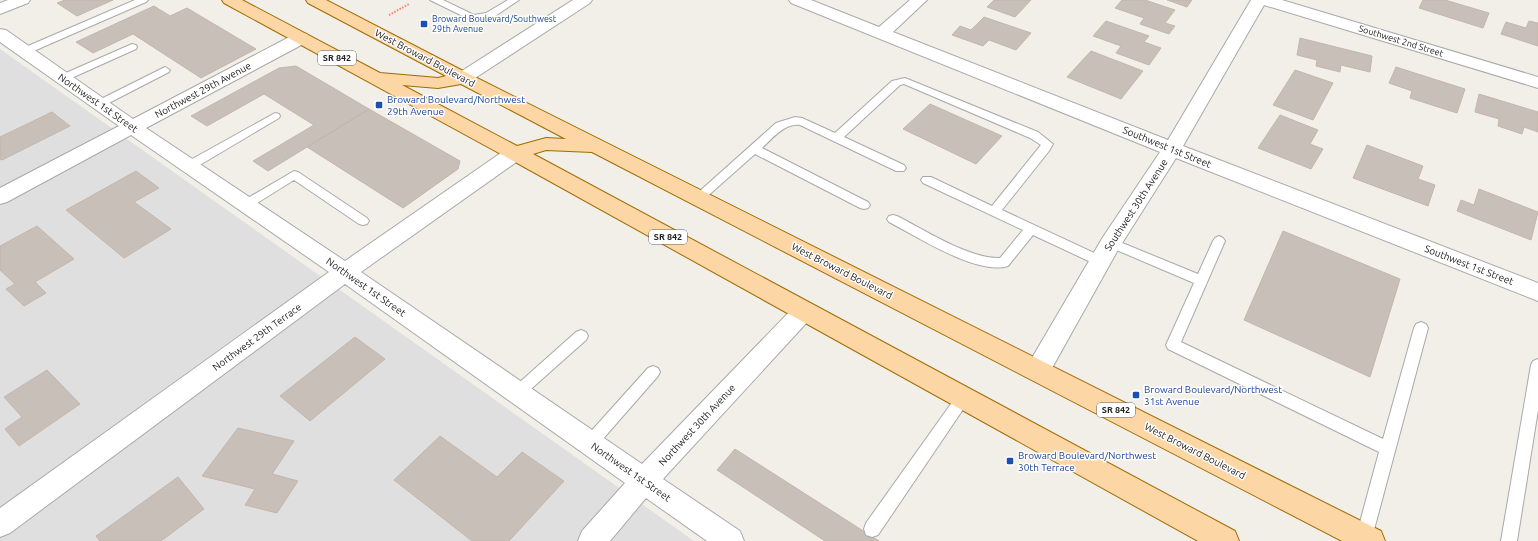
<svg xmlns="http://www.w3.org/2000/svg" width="1538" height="541" viewBox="0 0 1538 541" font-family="Ubuntu,sans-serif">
  <rect width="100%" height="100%" fill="#f2efe9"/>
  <path fill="#e0dfdf" d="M0 49 694 541H0Z"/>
  <path fill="#c7bfb8" stroke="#c4b6ab" d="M65 0H113L77 16 57 3Z
    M994 0H1031L1015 17 987 7Z
    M1122 0H1145L1175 10 1165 23 1175 26 1169 34 1140 24 1144 18 1115 8Z
    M1167 0H1192L1187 7Z
    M1423 0H1445L1489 13 1483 28 1419 8Z
    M154 6 170 16 187 8 256 49 201 78 133 34 93 53 76 42Z
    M984 17 1031 33 1016 50 989 40 983 46 952 35 960 26 971 30Z
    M1106 21 1149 36 1144 42 1161 48 1149 65 1116 53 1121 46 1093 36Z
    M1529 21 1538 23V46L1501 34 1506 22 1526 28Z
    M1300 38 1372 56 1370 72 1341 65 1340 72 1316 66 1317 60 1297 55Z
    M1091 51 1143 71 1121 99 1067 77Z
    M296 66 369 109 268 171 253 161 314 125 264 94 207 126 191 116 279 68Z
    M1396 67 1465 89 1457 113 1410 98 1412 91 1389 83Z
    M1295 70 1333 83 1313 120 1273 105Z
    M1479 94 1538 112V132L1524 127 1522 134 1498 126 1499 119 1475 112Z
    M930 104 1002 136 976 164 903 129Z
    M369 109 460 161 458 169 403 208 307 147Z
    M52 112 70 126 2 160 0 159V137Z
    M1280 115 1318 130 1310 144 1323 149 1311 169 1258 148Z
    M1367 145 1423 166 1418 179 1435 185 1428 206 1353 178Z
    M136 171 159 188 134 202 171 229 124 258 66 210Z
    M1479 189 1538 212 1531 240 1457 211 1461 200 1474 205Z
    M37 226 74 259 35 282 46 293 24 306 6 289 15 284 0 270V246Z
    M1283 231 1400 279 1370 377 1244 320Z
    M355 337 385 359 310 421 280 396Z
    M47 370 80 404 19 446 5 429 22 417 4 397Z
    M238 428 294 441 272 474 298 481 277 513 245 505 255 489 202 476Z
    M440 436 497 477 522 452 564 481 509 541H472L394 480Z
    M735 449 879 541H825L717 470Z
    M178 477 204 509 161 541H100L96 536Z"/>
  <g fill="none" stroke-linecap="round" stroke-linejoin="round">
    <g stroke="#a9a9a9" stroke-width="2">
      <path id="lane" d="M135 0H148L146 2 29 53H21L20 51 21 49Z
        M430 0H443L474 15 486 13 508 0H519L492 18 473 21Z
        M132 44 136 45 137 47 136 49 67 80 63 81 58 78 59 76Z
        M165 67 170 70 169 72 103 106 99 107 94 104 95 102Z
        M905 78 1038 132 1053 144 1049 151 1002 210 1105 258 1106 261 1105 264 1100 266 1095 264 1033 235 1008 266C978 276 916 236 889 222L887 219 889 216 893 215 897 216C925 230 969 259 1000 258L1023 230 923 183 921 180 923 177H931L992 206 1041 145 1030 138 904 84 900 85 844 137 904 165 906 168 904 171H896L800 125C784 123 772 139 762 148L868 202 870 205 868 208 864 209 860 208 755 154 702 201 698 202 694 201 692 198 776 123 795 117 802 118 835 133 892 81Z
        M275 113 279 114 280 116 279 118 193 169H185L183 166 185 163Z
        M294 171 298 172 367 218 369 221 367 224 363 225 359 224 294 180 249 208 245 209 241 208 239 205 241 202Z
        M1219 236 1223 238 1225 241 1181 342 1383 439 1414 328 1416 324 1421 322 1426 324 1428 328 1371 541H1357L1356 537 1379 452 1168 349 1166 345 1194 283 1107 246 1105 243 1107 240 1111 238 1115 240 1198 274 1213 241 1215 238Z
        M581 330 586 332 588 336 586 340 522 397 517 399 512 397 510 393 512 389 576 332Z
        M1538 359V410L1517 541H1501L1531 365 1533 361Z
        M653 366 658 368 660 372 658 376 595 448 590 450 585 448 582 443 585 438 648 368Z
        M963 392 968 394 970 398 968 402 878 535 872 537 866 535 864 529 866 523 958 394Z"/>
    </g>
    <g stroke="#a9a9a9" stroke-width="2">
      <path id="street" d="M8 0H30L28 3 0 14V3Z
        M573 0H592L590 3 469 82 463 83 457 82 454 78 457 74Z
        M789 0H811L879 27 910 0H927L893 32 1168 140 1251 0H1282L1538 77V88L1264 5 1183 146 1538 283V301L1176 158 1119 248 1047 377 1038 380 1029 377 1026 370 1029 363 1103 237 1160 152 791 3Z
        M0 29 6 30 133 119 295 34 301 33 307 34 309 38 307 42 146 128 345 261 508 148 515 147 522 148 525 153 522 158 361 272 642 464 795 306 803 303 811 306 814 312 811 318 663 479 740 531 744 541H707L646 498 610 541H578L582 531 625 483 345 284 10 533 0 537V508L329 272 131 135 7 202 0 204V188L119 126 0 42Z"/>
    </g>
    <g stroke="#a06b00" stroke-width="2">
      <path id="primary" d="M222 0H242L380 73 438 78 446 76 308 3 306 0H326L469 74 1381 531 1385 541H1342L592 152 546 150 533 154 1235 531 1239 541H1198L508 158 224 3ZM461 84 566 139 546 138 517 146 402 85 438 88Z"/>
    </g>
    <path stroke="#fa8072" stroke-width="2" stroke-dasharray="1.5 1.5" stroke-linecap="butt" d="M389 15 409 4"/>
    <use href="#lane" fill="#fff" fill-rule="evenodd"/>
    <use href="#street" fill="#fff" fill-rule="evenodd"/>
    <use href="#primary" fill="#fcd6a4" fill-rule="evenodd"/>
  </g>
  <g fill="#1a4fb4" stroke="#fff" stroke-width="1.5">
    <rect x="420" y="20" width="8" height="8" rx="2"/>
    <rect x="375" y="101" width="8" height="8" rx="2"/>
    <rect x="1132" y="391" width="8" height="8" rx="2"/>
    <rect x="1006" y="457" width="8" height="8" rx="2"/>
  </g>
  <g text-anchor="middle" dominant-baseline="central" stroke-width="3" stroke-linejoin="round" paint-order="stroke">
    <g font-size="9" fill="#164399" stroke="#fff" text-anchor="start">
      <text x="432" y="19">Broward Boulevard/Southwest<tspan x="432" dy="10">29th Avenue</tspan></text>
    </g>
    <g font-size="9" fill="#222" stroke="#fff">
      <text transform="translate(1401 41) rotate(17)">Southwest 2nd Street</text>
    </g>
    <g fill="#fff" stroke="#646464" stroke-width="1">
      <rect x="318" y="51" width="38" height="14" rx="3"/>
      <rect x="649" y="230" width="38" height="14" rx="3"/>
      <rect x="1097" y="403" width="38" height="14" rx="3"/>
    </g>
    <g font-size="9" font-weight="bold" fill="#222">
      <text x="337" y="58">SR 842</text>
      <text x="668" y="237">SR 842</text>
      <text x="1116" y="410">SR 842</text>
    </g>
    <g font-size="10" fill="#222" stroke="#fff">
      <text transform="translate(425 58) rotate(28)">West Broward Boulevard</text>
      <text transform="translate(203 90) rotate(-28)">Northwest 29th Avenue</text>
      <text transform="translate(98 103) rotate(35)">Northwest 1st Street</text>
      <text transform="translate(1167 147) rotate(22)">Southwest 1st Street</text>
      <text transform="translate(1136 205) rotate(-57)">Southwest 30th Avenue</text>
      <text transform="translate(1469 265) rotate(21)">Southwest 1st Street</text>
      <text transform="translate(842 271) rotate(27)">West Broward Boulevard</text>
      <text transform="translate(366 287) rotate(35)">Northwest 1st Street</text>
      <text transform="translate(257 337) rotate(-36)">Northwest 29th Terrace</text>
      <text transform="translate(697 425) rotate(-47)">Northwest 30th Avenue</text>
      <text transform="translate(1195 451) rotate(27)">West Broward Boulevard</text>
      <text transform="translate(631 472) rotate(35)">Northwest 1st Street</text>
    </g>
    <g font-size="10" fill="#164399" stroke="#fff" text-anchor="start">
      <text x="387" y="99">Broward Boulevard/Northwest<tspan x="387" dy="12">29th Avenue</tspan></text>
      <text x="1144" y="389">Broward Boulevard/Northwest<tspan x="1144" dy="12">31st Avenue</tspan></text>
      <text x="1018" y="455">Broward Boulevard/Northwest<tspan x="1018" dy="12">30th Terrace</tspan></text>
    </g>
  </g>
</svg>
